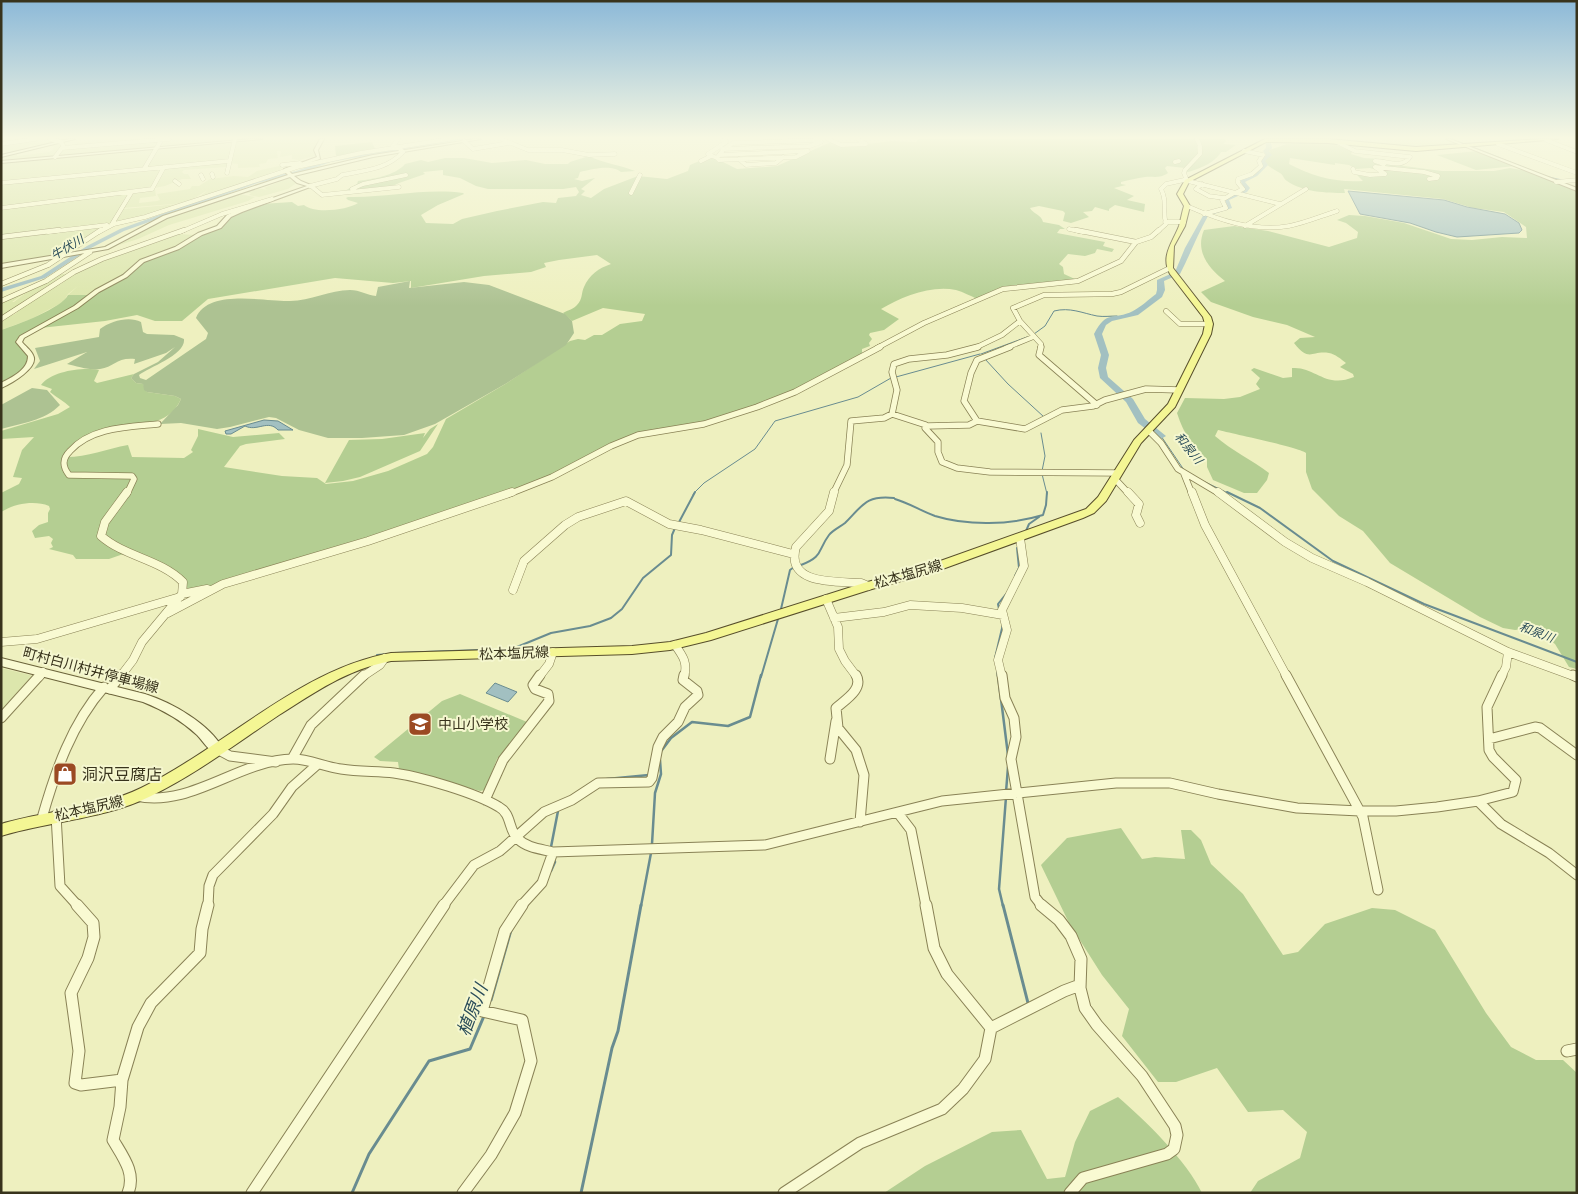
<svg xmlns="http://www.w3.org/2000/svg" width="1578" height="1194" viewBox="0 0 1578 1194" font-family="Lora,'Noto Sans JP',serif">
  <rect width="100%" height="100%" fill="#eef0bf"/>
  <path fill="#dce6ac" d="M1 139H48L56 142 44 146 31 145 16 151 1 150Z
    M99 139H164L160 140 155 147 57 156 65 146Z
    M164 139H234L159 147Z
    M267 139H320L314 149 315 156 299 160 292 159V155L280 157 281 151H277L278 158 268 159 266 163 259 164 260 167 238 168V164L230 163 236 141Z
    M1379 139H1445L1460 145 1403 148Z
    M234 141 226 167 184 170 182 172 184 174H188L191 179H182L165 186 154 188 164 168H146L158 148Z
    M59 142 62 147 53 156 1 161V156L17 153V156L49 152 53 150 54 147 49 145Z
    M155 148 144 168H162L151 189 140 192 155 189 156 196 140 198 139 203 157 201 160 200 157 194 190 189 192 186H199L210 179 234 176 248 177 257 171 283 165 280 170 269 173 270 175 195 200 208 190 186 203 123 208 132 193 1 208V162Z
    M289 178 298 182 288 189 259 197 249 195 251 193H240L256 188 268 190 264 188Z
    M129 194 111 223 108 224 1 236V209Z
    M239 194 255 197 248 201 169 225 138 239 119 245 165 219Z
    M178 204 154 213 114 223 124 209Z
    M110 226 64 255 1 265V237Z
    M179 234 195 235 184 243 136 264 124 275 89 295H68L78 286 68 294 63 302 31 319 1 330V320L15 314 40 294 61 284 75 273 95 263Z
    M58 274H71L1 319V302L25 293 12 302H14L27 292Z
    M1 668 34 676 1 715Z"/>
  <path fill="#b4ce92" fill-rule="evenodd" d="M918 139H1196L1198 154 1185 168 1167 166 1165 168 1168 173C1159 179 1154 176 1145 177 1137 178 1129 180 1121 182V184L1126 185 1114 188 1134 196 1127 200 1145 204 1144 212 1115 205 1109 209V211L1095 207 1092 211 1083 212 1089 217 1071 223 1063 221 1065 213 1063 211 1039 206 1030 208C1033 214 1041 214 1043 222L1059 225 1065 229H1060L1057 233 1105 242 1103 246 1114 249 1112 252 1097 249 1095 253 1085 256 1068 254 1059 264 1063 267 1064 274 1077 280 1009 286 977 299C971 296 963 292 956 290 930 285 902 297 881 309L899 319 884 330 870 333 869 335 872 339 869 343 870 346 862 349V354L792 391 709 422 643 432 553 475 492 499 228 582 203 588 187 590 186 583 182 576 170 568 129 552 109 559H76L73 555 49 549 53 547 51 543 53 539 49 536 35 538 32 531 39 525 48 522V513L50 509 49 506C34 500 14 504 1 512V493L19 484 22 478 13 477 22 450 34 437 1 439V431L58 414 70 407C64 401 57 398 50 392L52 389 41 385C52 371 82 367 99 370L94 381 97 383 134 374 131 378 136 383 143 384 147 392 175 396 181 399C168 428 138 422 113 429 103 431 93 437 84 441 75 446 68 448 63 457 85 458 106 449 128 445L132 457 184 458 193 452 191 450 198 436V429L233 437 279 433 285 439 246 444 240 446 224 467 282 476 317 478 326 484 353 481 388 471 427 454 433 447 446 419 507 383 570 341 578 339 585 340 594 335H602L620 324 642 321 645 314 603 308 572 321 563 313C568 310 574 309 577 305 583 299 581 293 584 287 589 275 599 268 611 264L597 255 559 260 544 263 546 267 531 272 484 276 411 288V281L393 283 335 278 208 299 182 321H155L137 315 105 321 40 328 138 264 217 229 236 213 261 204 292 202 298 206 304 205C314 214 348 210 358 203L348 200 346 198 348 197C387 198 424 188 463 193L464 194 438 205 421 215 426 223 453 224 462 219 497 211 543 202 556 203 558 198 576 196 579 192 576 187 563 189H488L476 186 460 178 443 175V170L423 172 425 174 399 183 389 188 343 192 357 184 358 181C372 179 395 176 405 164L421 160 428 162 445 158H464L492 163 526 160 545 164H568L570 162 589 156C603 163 620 165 635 171L621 172C612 164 591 169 580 172L578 178 574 179 582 181 595 178 581 189 585 191 581 195 591 198 604 189 638 176 667 179 688 171 690 165 711 156 737 169 777 166 831 142 852 146 891 141 916 142Z
    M1199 139H1225L1226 141 1223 144 1236 145 1226 152H1221C1215 163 1197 170 1184 173L1201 154Z
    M372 142 375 149 336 156 335 146Z
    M1327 142 1353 150 1351 154 1364 158 1383 159 1404 166 1442 171H1494L1510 168 1527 171 1577 192V669L1569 667 1555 644 1533 628 1515 630 1503 628 1480 617 1390 563 1363 531 1339 516 1312 489 1306 472V453C1301 448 1230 433 1218 430L1215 436C1232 451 1252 460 1269 473L1267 480 1257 493H1244L1213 480 1207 467V459C1191 444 1184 434 1177 413L1185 398 1224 399 1240 397 1260 389 1256 384 1260 378 1251 370 1254 368 1283 378 1292 377V368C1315 366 1325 389 1354 377L1353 374 1340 367 1346 363C1341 359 1335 354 1329 353 1311 350 1310 363 1294 343L1300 338 1315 337 1287 325 1253 317 1211 302 1201 292 1225 281C1208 268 1195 251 1204 230L1234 226 1268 231 1329 247 1357 238 1358 232 1346 223 1337 220 1349 215 1365 216 1404 223 1451 239 1472 240 1502 237 1527 238 1526 227 1504 212 1473 208 1443 199 1344 189 1345 193C1326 193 1303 192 1287 181 1283 178 1284 176 1280 173 1274 169 1268 167 1264 161L1270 155 1269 150 1287 144ZM1290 158 1335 165V163L1349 165 1356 169 1370 168 1383 172 1356 174 1363 181C1336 183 1312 176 1289 164Z
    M1478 151 1515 166 1476 170 1437 155Z
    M68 295H89L75 306 18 338 16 342 28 356 29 361 20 373 1 385V330C17 325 62 308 68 295Z
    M438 424 420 451 360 477 343 481 325 483 349 440 382 439 425 433 423 438 430 429Z
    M460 694 527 722 497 759 485 790 480 791 399 769 398 762 380 761 374 757 442 701Z
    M1121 828 1142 859 1155 857 1185 859 1181 830H1191L1201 840 1211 864 1243 894 1283 955 1298 952 1325 924 1372 908 1395 910 1435 930 1486 1013 1511 1047 1536 1060H1563L1577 1073V1193H1250L1258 1181 1300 1158 1307 1132 1283 1110 1248 1112 1217 1068 1176 1082H1158L1122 1036 1129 1009 1102 975 1069 923 1041 865 1067 838Z
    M1118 1097C1145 1120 1187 1161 1202 1193H884L925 1166 992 1132 1021 1130 1047 1179 1065 1177 1075 1142 1090 1111Z"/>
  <path fill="#adc292" d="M410 281 409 288 464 282 489 285 565 314 572 321 574 333 566 345 507 383 435 424 404 435 362 438H328L299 430 276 418 269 417 230 427 217 429 181 423 160 424 178 405 181 399 175 396 147 392 144 390 143 384 136 383 131 378 134 374 158 362 175 347 166 353 134 364 135 359C117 357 114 367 100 369 91 371 76 366 67 364L87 352 34 369 40 361 35 348 99 337 100 329C111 321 129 316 141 322L143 332 147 334 174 335 184 339C186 355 149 367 139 375L140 378 146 380 206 339 208 333 196 318C208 288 266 302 290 301 310 301 330 290 350 290 360 290 367 295 376 296L378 287Z
    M32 388 47 390 60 405C44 421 22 423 1 429V405Z"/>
  <path fill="#a2c0c1" stroke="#698c90" d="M1348 191 1444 200 1467 207 1505 214 1519 223 1522 230 1519 233 1457 237 1436 232 1410 223 1360 214Z
    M264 420 278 421 293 430H278C268 419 257 432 245 426L231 434H226L225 431Z
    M495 683 517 692 508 702 486 693Z"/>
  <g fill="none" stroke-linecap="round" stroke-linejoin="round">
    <path stroke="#698c90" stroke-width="1" d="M1451 139 1465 144
      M1473 147 1540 174
      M1549 177 1562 180
      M1034 334 1045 326 1054 311C1070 307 1082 313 1097 316 1104 317 1110 316 1117 316
      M981 354 1027 337
      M985 359 1008 384 1044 417
      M896 377 980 354
      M1041 433 1045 456 1042 471
      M1161 436 1184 470
      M1042 474 1047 494
      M1205 482 1230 494
      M693 494 704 483 755 449 775 421 858 397 891 378"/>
    <path stroke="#698c90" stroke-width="2" d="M1227 492 1260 508 1333 561 1424 604 1577 662
      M895 499C909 503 921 511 935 516 968 526 1010 525 1043 515
      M1043 515 1046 505 1047 492
      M678 524 695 492
      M1026 531 1029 524 1039 517
      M801 565C824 556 817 551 829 535 833 530 840 527 845 523 863 505 866 495 894 498
      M1015 576 1019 568 1017 548
      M781 609 790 570 794 567
      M999 609 998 604 1006 594
      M394 653 512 649 551 633 590 626 611 618 622 609 643 578 671 555 672 535 675 528
      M377 655 389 654
      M995 658 1003 624
      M997 670 998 677
      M761 677 778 619"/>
    <path stroke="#698c90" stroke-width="2.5" d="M998 675 1008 755
      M662 750 671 738 692 722 728 726 750 717 761 675
      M607 779 649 775
      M1006 792 1008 767
      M652 844 655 793 661 774 660 760
      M551 847 558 811
      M551 871 555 862 554 859
      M641 906 651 853
      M1003 906 999 889 1006 797"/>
    <path stroke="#698c90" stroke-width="3" d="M1003 905 1028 1003
      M491 1000 511 930
      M352 1193 369 1154 429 1061 470 1049 484 1016
      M581 1193 612 1048 618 1031 641 905"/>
    <path fill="#a2c0c1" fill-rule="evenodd" d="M457 139H465L331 162 300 173 258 183 124 231 91 248 45 278 1 292V288L41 276 87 246 120 229 254 181 296 171 330 159Z
      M1266 139H1270L1272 148 1269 151 1272 155 1265 161 1268 165 1257 176 1245 182 1250 188 1247 192 1229 200 1232 208 1208 216C1197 235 1190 255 1180 274L1164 281 1165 290 1162 297 1138 315 1112 321 1106 325 1102 334 1109 355 1106 368 1108 377 1133 399 1145 419 1166 436 1161 439 1158 438 1138 423 1126 402 1100 378 1098 368 1101 355 1094 334C1107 309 1113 321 1133 311 1141 307 1149 299 1156 294L1157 290V280L1175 272 1185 248 1204 214 1227 206 1224 198 1243 190 1244 188 1240 180 1253 173 1262 165 1259 161 1266 155 1263 151 1266 148Z"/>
    <g stroke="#898256" stroke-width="4.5">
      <path id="minor-far5" d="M50 139 61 142 64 147
        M501 139 528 150H562L589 155 615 154
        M828 139 841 145 866 144 858 139
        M818 140 821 142 810 146 724 149 733 143Z
        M1546 140 1577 152
        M464 141 473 149 509 143
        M1337 142 1355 151 1410 157
        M1 144 35 139
        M1498 144 1577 173
        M722 149H724
        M808 151 796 157 719 160 717 158 719 155Z
        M719 155 724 149
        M55 157 62 148 169 139
        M717 158 708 154 726 142 725 139
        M739 159 746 165 776 163 783 157
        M701 161 711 156
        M1175 162 1179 161
        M1384 164 1375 161C1387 161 1402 169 1410 157
        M282 165 300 163
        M144 169 162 139
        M1353 169 1354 172 1370 175 1385 174
        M227 173 235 139
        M212 174 213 177
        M1385 174 1375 167 1424 172 1438 176 1437 178 1429 179
        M201 175 203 179
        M175 181 179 184
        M1187 181 1184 173 1185 170 1200 154V146L1197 139
        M1556 182 1577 180
        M1 183 229 161
        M1202 184 1196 189 1209 196 1224 198
        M310 186 337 179 342 175C365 170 386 170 403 152L398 147 393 146 398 139
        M311 186 322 195 399 187
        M352 189 363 184 406 175
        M631 193 640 175
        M1235 193 1243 189 1238 183V179L1252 174 1261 166 1259 161 1263 155 1244 151
        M1187 206C1219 220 1253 232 1289 226 1305 223 1321 216 1337 211
        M1 208 152 189 164 167
        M1204 214 1226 208 1222 200 1234 193
        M1165 222H1184
        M112 224 131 193
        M1245 226 1306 189
        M1069 229 1083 232
        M48 232 107 225
        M99 232 114 224 145 217 297 167 361 153 449 139
        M180 232 222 214 272 199
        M1157 232 1166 224C1162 210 1168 202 1161 189L1166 184 1184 180 1280 204"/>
    </g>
    <g stroke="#898256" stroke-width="5.5">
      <path id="minor-far4" d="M1076 230 1136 242
        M1 237 59 230
        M1 284 48 265 101 230
        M1 301 46 281 90 252
        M1166 311 1180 324H1209
        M1 319 74 272 102 259 184 230
        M1020 321 1013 308 1044 295 1112 294 1121 292 1170 268
        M877 348 924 323 1003 289 1078 281 1121 261 1136 242 1151 237 1159 230
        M975 348 1002 335 1020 321 1041 344 1040 348
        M1006 348 1033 337"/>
    </g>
    <g stroke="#898256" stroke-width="7">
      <path id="minor-far3" d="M1041 347 1039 355 1097 405
        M892 414 926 425 925 428 938 442V452L942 462 957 468 990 472 1118 473
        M977 421 964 401 971 373 977 360 1010 347
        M927 426 969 425 977 421 1025 429 1062 410 1093 406 1105 400 1146 389 1179 390
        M1148 430 1161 443 1178 469 1220 494
        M1184 474 1192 494
        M1115 479 1129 494
        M127 494 134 479 132 476 69 475C62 466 62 459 70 451 91 427 128 427 158 424
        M509 494 552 477 611 446 638 435 704 424 757 407 795 392 880 347
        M833 494 847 465 851 421 884 418 892 414 897 390 892 372 894 364 909 359 947 355 978 347"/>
    </g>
    <g stroke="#898256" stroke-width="9">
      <path id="minor-far2" d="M834 492 829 511 796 547C785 586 838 581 861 583L868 586
        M1128 492 1139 504 1136 515 1140 523
        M1192 492 1205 525 1287 677
        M1218 492 1285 542 1312 558 1367 582 1508 652 1576 677
        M513 590 524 561 565 525 578 517 626 501 669 524 701 530 793 554
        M182 594 207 589
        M826 599 838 627 839 649 845 661 857 677
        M168 613 223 584 368 541 512 492
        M834 618 884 612 910 605 962 608 1003 615
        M1 642 37 639 180 597
        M675 645C683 656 688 663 684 677
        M39 677 43 672
        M120 677 133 660 142 642 182 594 183 582C160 559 125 557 101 536L105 522 127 492
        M362 677 380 665 385 658
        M539 677 549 664 553 652
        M1002 677 998 660 1007 630 1002 610 1024 566 1020 538
        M1501 677 1506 667 1508 652"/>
    </g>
    <g stroke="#898256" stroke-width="11">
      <path id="minor-far1" d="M856 675C864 689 845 700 836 708L838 728 856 750 864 775 860 822
        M1002 675 1005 698 1014 718 1016 737 1011 759 1035 897 1042 906
        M1286 675 1363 817 1378 890
        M1573 675 1577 677
        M110 689 121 675
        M1 718 40 675
        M1489 739 1535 727 1540 728 1577 755
        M217 749 230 756 276 762
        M292 759 311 725 364 675
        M830 759 836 721
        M136 796C192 808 238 760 293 759 309 759 325 767 341 769 359 772 377 771 394 773 422 777 476 793 499 807 512 814 508 830 518 839 527 848 541 849 553 852L765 845 942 801 1116 783H1170L1218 794 1297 808 1360 811H1396L1437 807 1478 801 1513 792 1516 780 1493 757 1489 750 1487 707 1502 675
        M485 800 503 760 549 701 548 694 535 689 533 685 540 675
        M1478 801 1501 824 1549 853 1577 875
        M898 813 911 830 926 906
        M56 815 60 886 78 906
        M42 818C55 772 72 723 104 687
        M208 906 209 886 213 875 273 814 292 787 318 764
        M443 906 474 865 500 851 544 812 572 800 598 783 649 782 652 778 658 747 663 737 678 722 685 707 698 695 697 691 683 680 684 675
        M521 906 542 883 553 852"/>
    </g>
    <g stroke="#898256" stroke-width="13">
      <path id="minor" d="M77 905 93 923 94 937 88 958 71 993 79 1051 75 1083 81 1085 122 1080
        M1041 905 1059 920 1071 936 1081 959 1080 988 1085 1008 1097 1025 1142 1076 1175 1126 1177 1135 1174 1149 1167 1154 1083 1178 1070 1193
        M991 1028 1064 991 1080 985
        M1567 1051 1577 1049
        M128 1193C136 1173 123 1157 113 1140L120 1107 122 1080 138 1027 151 1003 200 953 202 929 208 905
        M252 1193 444 905
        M463 1193 491 1155 515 1113 531 1061 522 1020 482 1011 505 931 522 905
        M784 1193 860 1143 942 1109 963 1089 985 1059 991 1028 947 974 934 948 926 905"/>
    </g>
    <g stroke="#898256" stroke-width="2">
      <path id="tertiary" d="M252 139H262L1 163V161Z
        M320 139H324L318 150 320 159 288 170 292 174 373 155 475 139H481L373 157 294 176 301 181 313 186 242 212 231 217 221 228 202 235 179 249 144 262 127 277 99 292 78 308 24 338 22 342C25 346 31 350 33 355 40 367 11 384 1 388V383C12 377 28 370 28 356L16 342 20 336 74 306 95 290 123 275 140 260 175 247 198 233 217 226 227 215 238 210 307 186 297 183 290 177 167 218 108 249 1 268V264L105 247 163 216 288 175 284 171V169L317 157 314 150Z
        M1446 139H1450L1577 188V191Z"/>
    </g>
    <g stroke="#6b633a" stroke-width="2">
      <path id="secondary" d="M69 139H75L1 157V155Z
        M1 658 145 694C171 702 210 724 223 749L221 752C211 756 204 742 197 735 181 720 163 710 143 702L1 666Z"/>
    </g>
    <g stroke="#574e2b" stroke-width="2">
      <path id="primary" d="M1265 139H1328L1416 147 1542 139H1558L1416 151 1328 143 1266 142 1189 182 1183 194 1190 206 1185 226 1174 246 1173 268 1211 317 1213 324 1211 334 1175 407 1141 443 1106 501 1094 513 1083 518 937 571 872 589 711 640 670 650 632 654 391 661C348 669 315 692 279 715 237 743 196 774 151 796 105 819 50 821 1 836V824C47 810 98 809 141 788 225 747 300 669 391 653L632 646 670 642 706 633 864 583 929 565 1086 509 1098 497 1134 440 1168 404 1203 334 1205 324 1203 317 1170 274C1160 256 1173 242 1179 226 1181 219 1182 212 1184 206L1177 194 1185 180Z"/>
    </g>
    <use href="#minor-far5" stroke="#f9fad2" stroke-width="4"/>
    <use href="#minor-far4" stroke="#f9fad2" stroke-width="4.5"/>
    <use href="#minor-far3" stroke="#f9fad2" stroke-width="5.5"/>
    <use href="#minor-far2" stroke="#f9fad2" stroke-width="8"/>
    <use href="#minor-far1" stroke="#f9fad2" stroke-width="9"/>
    <use href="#minor" stroke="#f9fad2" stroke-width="11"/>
    <use href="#tertiary" fill="#f9fad2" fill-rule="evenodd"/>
    <use href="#secondary" fill="#f9fad2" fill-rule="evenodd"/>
    <use href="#primary" fill="#f4f694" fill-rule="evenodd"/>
  </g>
  <linearGradient id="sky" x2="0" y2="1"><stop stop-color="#8cb9d8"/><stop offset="0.45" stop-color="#f7f8e2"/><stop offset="1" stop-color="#f7f8e2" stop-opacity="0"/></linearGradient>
  <rect width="1578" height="306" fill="url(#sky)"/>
  <defs>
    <g id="school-square" transform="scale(1.25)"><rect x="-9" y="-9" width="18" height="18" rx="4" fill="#9b4a23" stroke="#f5f7cf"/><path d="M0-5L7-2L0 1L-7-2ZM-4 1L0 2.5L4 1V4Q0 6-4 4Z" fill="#fff"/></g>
    <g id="shop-square" transform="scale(1.25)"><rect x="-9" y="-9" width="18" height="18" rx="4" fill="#9b4a23" stroke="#f5f7cf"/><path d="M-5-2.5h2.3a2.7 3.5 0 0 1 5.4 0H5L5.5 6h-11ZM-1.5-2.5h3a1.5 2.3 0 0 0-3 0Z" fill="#fff"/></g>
  </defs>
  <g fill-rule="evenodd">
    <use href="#school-square" x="420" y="724"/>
    <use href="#shop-square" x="65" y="774"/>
  </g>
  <g text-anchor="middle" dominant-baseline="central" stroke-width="4" stroke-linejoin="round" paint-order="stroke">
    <g font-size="12" font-style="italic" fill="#2a4c59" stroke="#f5f7cf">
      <text transform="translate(67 247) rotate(-31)">牛伏川</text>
      <text transform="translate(1189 448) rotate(51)">和泉川</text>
      <text transform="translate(1537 632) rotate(21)">和泉川</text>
    </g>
    <g font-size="14" fill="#38331c" stroke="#f5f7cf">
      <text transform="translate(908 574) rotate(-16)">松本塩尻線</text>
      <text transform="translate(514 653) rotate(-2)">松本塩尻線</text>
      <text transform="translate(91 670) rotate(15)">町村白川村井停車場線</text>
      <text transform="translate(89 808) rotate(-13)">松本塩尻線</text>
    </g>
    <g font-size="14" fill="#38331c" stroke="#f5f7cf" text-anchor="start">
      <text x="438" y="724">中山小学校</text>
    </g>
    <g font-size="16" fill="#38331c" stroke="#f5f7cf" text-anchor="start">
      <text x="82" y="774">洞沢豆腐店</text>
    </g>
    <g font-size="18" font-style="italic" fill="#2a4c59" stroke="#f5f7cf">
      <text transform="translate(472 1010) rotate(-69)">植原川</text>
    </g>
  </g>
  <rect width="1578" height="1194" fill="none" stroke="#38331c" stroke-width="5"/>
</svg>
